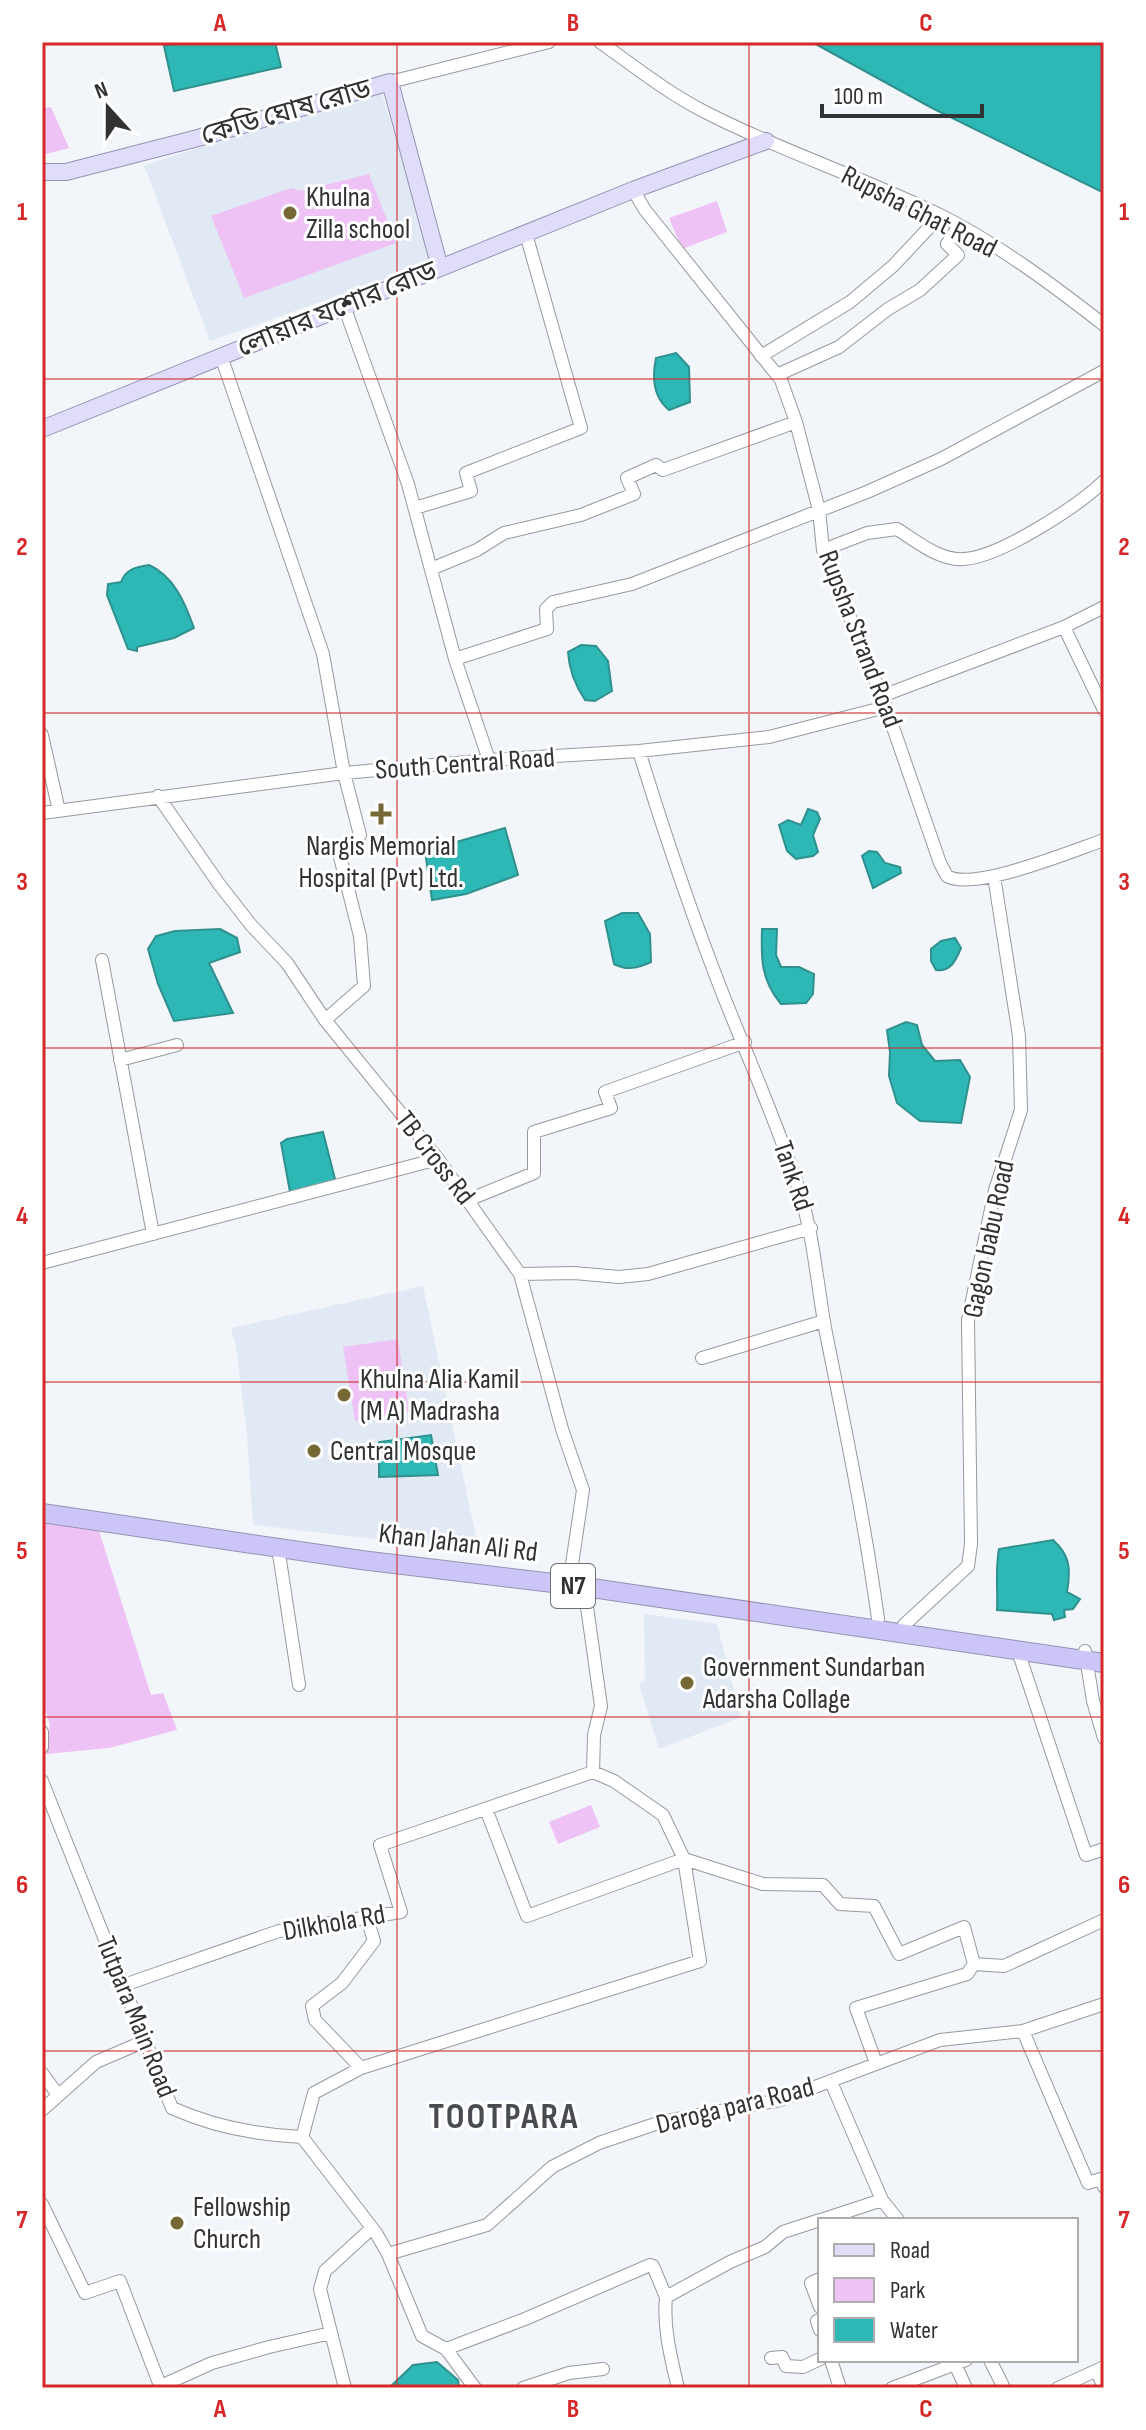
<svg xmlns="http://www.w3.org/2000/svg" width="1146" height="2430" viewBox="0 0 1146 2430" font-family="'Sofia Sans Condensed','Noto Sans Bengali',sans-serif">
  <rect width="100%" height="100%" fill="#f2f6fa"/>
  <path fill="#e1e9f4" d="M381 91 433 262 210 341 144 165Z
    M423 1286 479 1551 253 1525 247 1435 236 1347 231 1328Z
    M644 1614 717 1624 741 1717 659 1749 639 1685 645 1680Z"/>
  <path fill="#efc2f6" d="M51 107 69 148 42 155V108Z
    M369 174 396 243 244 298 211 216 291 188 301 191Z
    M717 201 727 232 682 249 669 218Z
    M398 1339 409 1412 355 1421 343 1347Z
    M95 1518 151 1695 163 1693 177 1730 109 1748 46 1754 50 1725 42 1700V1522Z
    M591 1805 600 1827 558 1844 549 1822Z"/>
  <path fill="#2eb8b5" stroke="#2f908e" stroke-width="2" d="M183 42H275L281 67 174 91 164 46Z
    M812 42H1104V193L932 108Z
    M676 353 689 367 690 402 669 410C653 397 652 377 656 358Z
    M149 565C174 576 185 603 194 628L174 638 137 647V651L128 649 107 595 108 584 121 582C126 569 136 567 149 565Z
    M581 645 596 646 608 661 612 691 595 701 585 700C575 685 569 670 568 652Z
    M808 809 817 812 820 819 813 835 818 852 813 856 796 859 787 851 779 825 788 820 801 825Z
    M505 828 518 875 466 894 432 900 425 851Z
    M869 851 877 852 885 863 900 867 901 873 873 888 862 856Z
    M622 913H638L650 934 651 962C638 968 627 971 614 964L605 921Z
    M220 929 237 938 240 952 209 963 233 1013 174 1021 158 984 148 949 156 936 175 931Z
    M762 929H777L776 955 781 967H799L814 974 813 994 806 1003 781 1004C761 980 761 959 762 929Z
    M955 938 961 948C956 960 951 972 936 970L931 961V949L941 941Z
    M906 1022 917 1025 922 1045 935 1061 960 1060 970 1077 961 1123 920 1121 897 1103 889 1076 890 1052 887 1030Z
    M323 1132 336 1183 290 1192 281 1143 287 1139Z
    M431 1435 438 1475 379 1477V1442Z
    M1053 1540C1070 1555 1071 1569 1067 1592L1080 1599 1073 1609 1064 1610 1065 1617 1054 1620 1052 1614 997 1610C998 1589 995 1570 999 1549Z
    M437 2362 458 2380 459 2388H389L413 2365Z"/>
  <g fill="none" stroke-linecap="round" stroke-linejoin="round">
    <g stroke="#96999d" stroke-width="14">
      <path id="minor" d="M600 42C635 67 669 94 707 113 783 152 865 178 942 216 999 245 1053 285 1104 325
        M390 82 549 42
        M633 190 645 210 781 380 796 422 819 510 823 550 886 707 940 863 947 876C973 892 1072 851 1104 840
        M344 306 408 484 455 659 489 760
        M221 356 323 654 344 773 360 835 340 857 360 936 364 986 325 1020
        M761 356 850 302 893 266 940 216
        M777 375 839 347 888 309 920 290 958 255 947 244 959 226
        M415 508 471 491 466 473 581 428 526 234
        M823 550 867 533 897 529C916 541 940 561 964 559 1000 557 1078 506 1104 481
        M431 569 477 550 504 533 581 515 634 494 627 478 656 465 663 470 796 422
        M1064 627 1104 710
        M455 659 547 629 546 609 553 602 632 584 867 492 941 459 1104 371
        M882 696 1064 627 1104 607
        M42 735 59 811
        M639 751C664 832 691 913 722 992 748 1058 777 1122 799 1190 814 1236 817 1285 826 1333 845 1428 865 1523 878 1619
        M158 796 219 884 251 925 287 963 325 1020 438 1159 520 1274 562 1429 583 1490 570 1578 578 1586 587 1607 601 1706 594 1735 593 1772
        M42 813 344 773 489 760 639 751 769 737 886 707
        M102 960 153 1234
        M120 1060 177 1045
        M468 1200 534 1173V1132L611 1108 605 1092 745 1042
        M42 1263 438 1159
        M520 1274 574 1273 619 1277 648 1274 811 1228
        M702 1358 824 1321
        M278 1547 299 1685
        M904 1625 968 1566 971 1544 968 1320 995 1190 1021 1110 1019 1036 994 876
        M1018 1651 1086 1855 1104 1849
        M1085 1651 1093 1701 1104 1738
        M42 1732V1747
        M593 1772 614 1781 663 1815 684 1859 763 1884 823 1885 840 1904 874 1906 899 1954 964 1927 974 1964 967 1974 856 2008 876 2063
        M42 1781 172 2108C212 2126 258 2135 302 2137L376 2233 388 2254 422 2336 446 2349 475 2388
        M974 1964 1004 1966 1104 1920
        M124 1985 279 1931 401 1912 380 1845 593 1772
        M1023 2031 1088 2183 1101 2179 1104 2187
        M361 2068 315 2020 312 2006 342 1983 374 1941 367 1918
        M42 2073 58 2095
        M831 2082 882 2200 898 2220
        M42 2110 96 2062 145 2041
        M302 2138 314 2093 361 2068 700 1961 684 1859 527 1916 486 1809
        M42 2204 85 2293 120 2281 161 2388
        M821 2220 882 2200
        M388 2254 487 2225 552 2167 599 2143 661 2122 780 2100 940 2040 1023 2031 1104 2004
        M820 2279 811 2283 820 2307
        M820 2320 817 2321 820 2330
        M446 2349 525 2319 650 2265 653 2266 666 2297
        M771 2358 782 2357 786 2366 803 2367 820 2359
        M831 2360 840 2388
        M990 2360 1004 2388
        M955 2364 966 2388
        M1097 2371 1104 2388
        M161 2386 212 2363 269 2347 331 2333
        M345 2388 320 2289 325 2271 372 2228
        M523 2388 569 2373 603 2369
        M678 2388C671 2358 663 2328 666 2297L730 2262 765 2247 783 2232 820 2220
        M892 2388 966 2360
        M1058 2388 1104 2367"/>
    </g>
    <g stroke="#9592b3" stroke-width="18">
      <path id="major" d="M42 172H66L198 138 390 82 440 268
        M42 429 633 190 766 141"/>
    </g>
    <g stroke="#9592b3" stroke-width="20">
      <path id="highway" d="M42 1513 361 1560 578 1586 1104 1663"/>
    </g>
    <use href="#minor" stroke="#fff" stroke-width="12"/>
    <use href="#major" stroke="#e0ddfa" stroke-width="16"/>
    <use href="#highway" stroke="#cbc6f7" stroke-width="18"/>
  </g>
  <path fill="none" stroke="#d62828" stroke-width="2" stroke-opacity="0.55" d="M397 42V2388M749 42V2388M42 379H1104M42 713H1104M42 1048H1104M42 1382H1104M42 1717H1104M42 2051H1104"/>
  <g fill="#766835" stroke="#fff" stroke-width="3">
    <circle cx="290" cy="213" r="8"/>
    <path d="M377 802h8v8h8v8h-8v8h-8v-8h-8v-8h8z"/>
    <circle cx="344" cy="1395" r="8"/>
    <circle cx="314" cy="1451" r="8"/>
    <circle cx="687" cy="1683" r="8"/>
    <circle cx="177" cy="2223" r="8"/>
  </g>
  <g text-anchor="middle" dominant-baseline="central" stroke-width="6" stroke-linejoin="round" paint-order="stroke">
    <rect fill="#fff" stroke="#6f7071" stroke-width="2" x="551" y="1564" width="44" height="44" rx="6"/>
    <g font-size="26" font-weight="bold" fill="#313234">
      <text x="573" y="1586">N7</text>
    </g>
    <g font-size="28" fill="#313234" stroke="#fff">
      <text transform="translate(286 112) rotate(-16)">কেডি ঘোষ রোড</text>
      <text transform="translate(919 212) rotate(27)">Rupsha Ghat Road</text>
      <text transform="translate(337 309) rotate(-22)">লোয়ার যশোর রোড</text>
      <text transform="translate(860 639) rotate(69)">Rupsha Strand Road</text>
      <text transform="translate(465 764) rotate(-4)">South Central Road</text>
      <text transform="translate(435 1158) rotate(52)">TB Cross Rd</text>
      <text transform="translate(793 1176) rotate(71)">Tank Rd</text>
      <text transform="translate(989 1239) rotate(-78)">Gagon babu Road</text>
      <text transform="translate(458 1543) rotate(7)">Khan Jahan Ali Rd</text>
      <text transform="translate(334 1923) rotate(-10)">Dilkhola Rd</text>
      <text transform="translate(136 2017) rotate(68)">Tutpara Main Road</text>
      <text transform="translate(735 2106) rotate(-14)">Daroga para Road</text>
    </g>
    <g font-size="28" fill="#313234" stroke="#fff" text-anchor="start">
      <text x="306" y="197">Khulna<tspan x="306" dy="32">Zilla school</tspan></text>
      <text x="381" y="846" text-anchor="middle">Nargis Memorial<tspan x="381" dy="32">Hospital (Pvt) Ltd.</tspan></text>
      <text x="360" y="1379">Khulna Alia Kamil<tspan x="360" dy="32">(M A) Madrasha</tspan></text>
      <text x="330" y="1451">Central Mosque</text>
      <text x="703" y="1667">Government Sundarban<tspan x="703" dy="32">Adarsha Collage</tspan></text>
      <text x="193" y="2207">Fellowship<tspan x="193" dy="32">Church</tspan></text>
    </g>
    <g font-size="36" font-weight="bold" letter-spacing="2" fill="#484b4f" stroke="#fff">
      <text x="504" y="2117">TOOTPARA</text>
    </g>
  </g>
  <rect width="1146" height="2430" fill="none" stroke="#ffffff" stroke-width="88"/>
  <rect x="818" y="2218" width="260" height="144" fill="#ffffff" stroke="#adadae" stroke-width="2"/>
  <rect x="834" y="2244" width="40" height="12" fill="#e0ddfa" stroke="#adadae" stroke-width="2"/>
  <text x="890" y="2258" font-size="24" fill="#313234">Road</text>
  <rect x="834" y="2278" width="40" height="24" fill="#efc2f6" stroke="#adadae" stroke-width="2"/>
  <text x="890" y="2298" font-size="24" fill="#313234">Park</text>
  <rect x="834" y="2318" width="40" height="24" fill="#2eb8b5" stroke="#adadae" stroke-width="2"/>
  <text x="890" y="2338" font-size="24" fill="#313234">Water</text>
  <g transform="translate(108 108) rotate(339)" stroke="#ffffff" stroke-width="6" paint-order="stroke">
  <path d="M0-6L14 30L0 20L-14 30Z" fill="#313234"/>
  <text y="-12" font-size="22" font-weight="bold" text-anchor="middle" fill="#313234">N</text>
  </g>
  <path d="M822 104v12h160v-12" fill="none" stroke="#313234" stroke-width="4"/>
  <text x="834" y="104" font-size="24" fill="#313234" stroke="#ffffff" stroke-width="6" paint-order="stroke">100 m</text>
  <rect x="44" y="44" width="1058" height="2342" fill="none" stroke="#d62828" stroke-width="3"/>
  <g font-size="26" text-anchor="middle" font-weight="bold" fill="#d62828">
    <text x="220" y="31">A</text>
    <text x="573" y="31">B</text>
    <text x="926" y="31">C</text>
    <text x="22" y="220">1</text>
    <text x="1124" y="220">1</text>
    <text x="22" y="555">2</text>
    <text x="1124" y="555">2</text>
    <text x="22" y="890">3</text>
    <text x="1124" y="890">3</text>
    <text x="22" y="1224">4</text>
    <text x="1124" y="1224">4</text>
    <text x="22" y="1559">5</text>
    <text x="1124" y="1559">5</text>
    <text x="22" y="1893">6</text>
    <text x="1124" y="1893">6</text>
    <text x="22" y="2228">7</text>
    <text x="1124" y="2228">7</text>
    <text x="220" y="2417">A</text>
    <text x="573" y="2417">B</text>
    <text x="926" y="2417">C</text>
  </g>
</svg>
